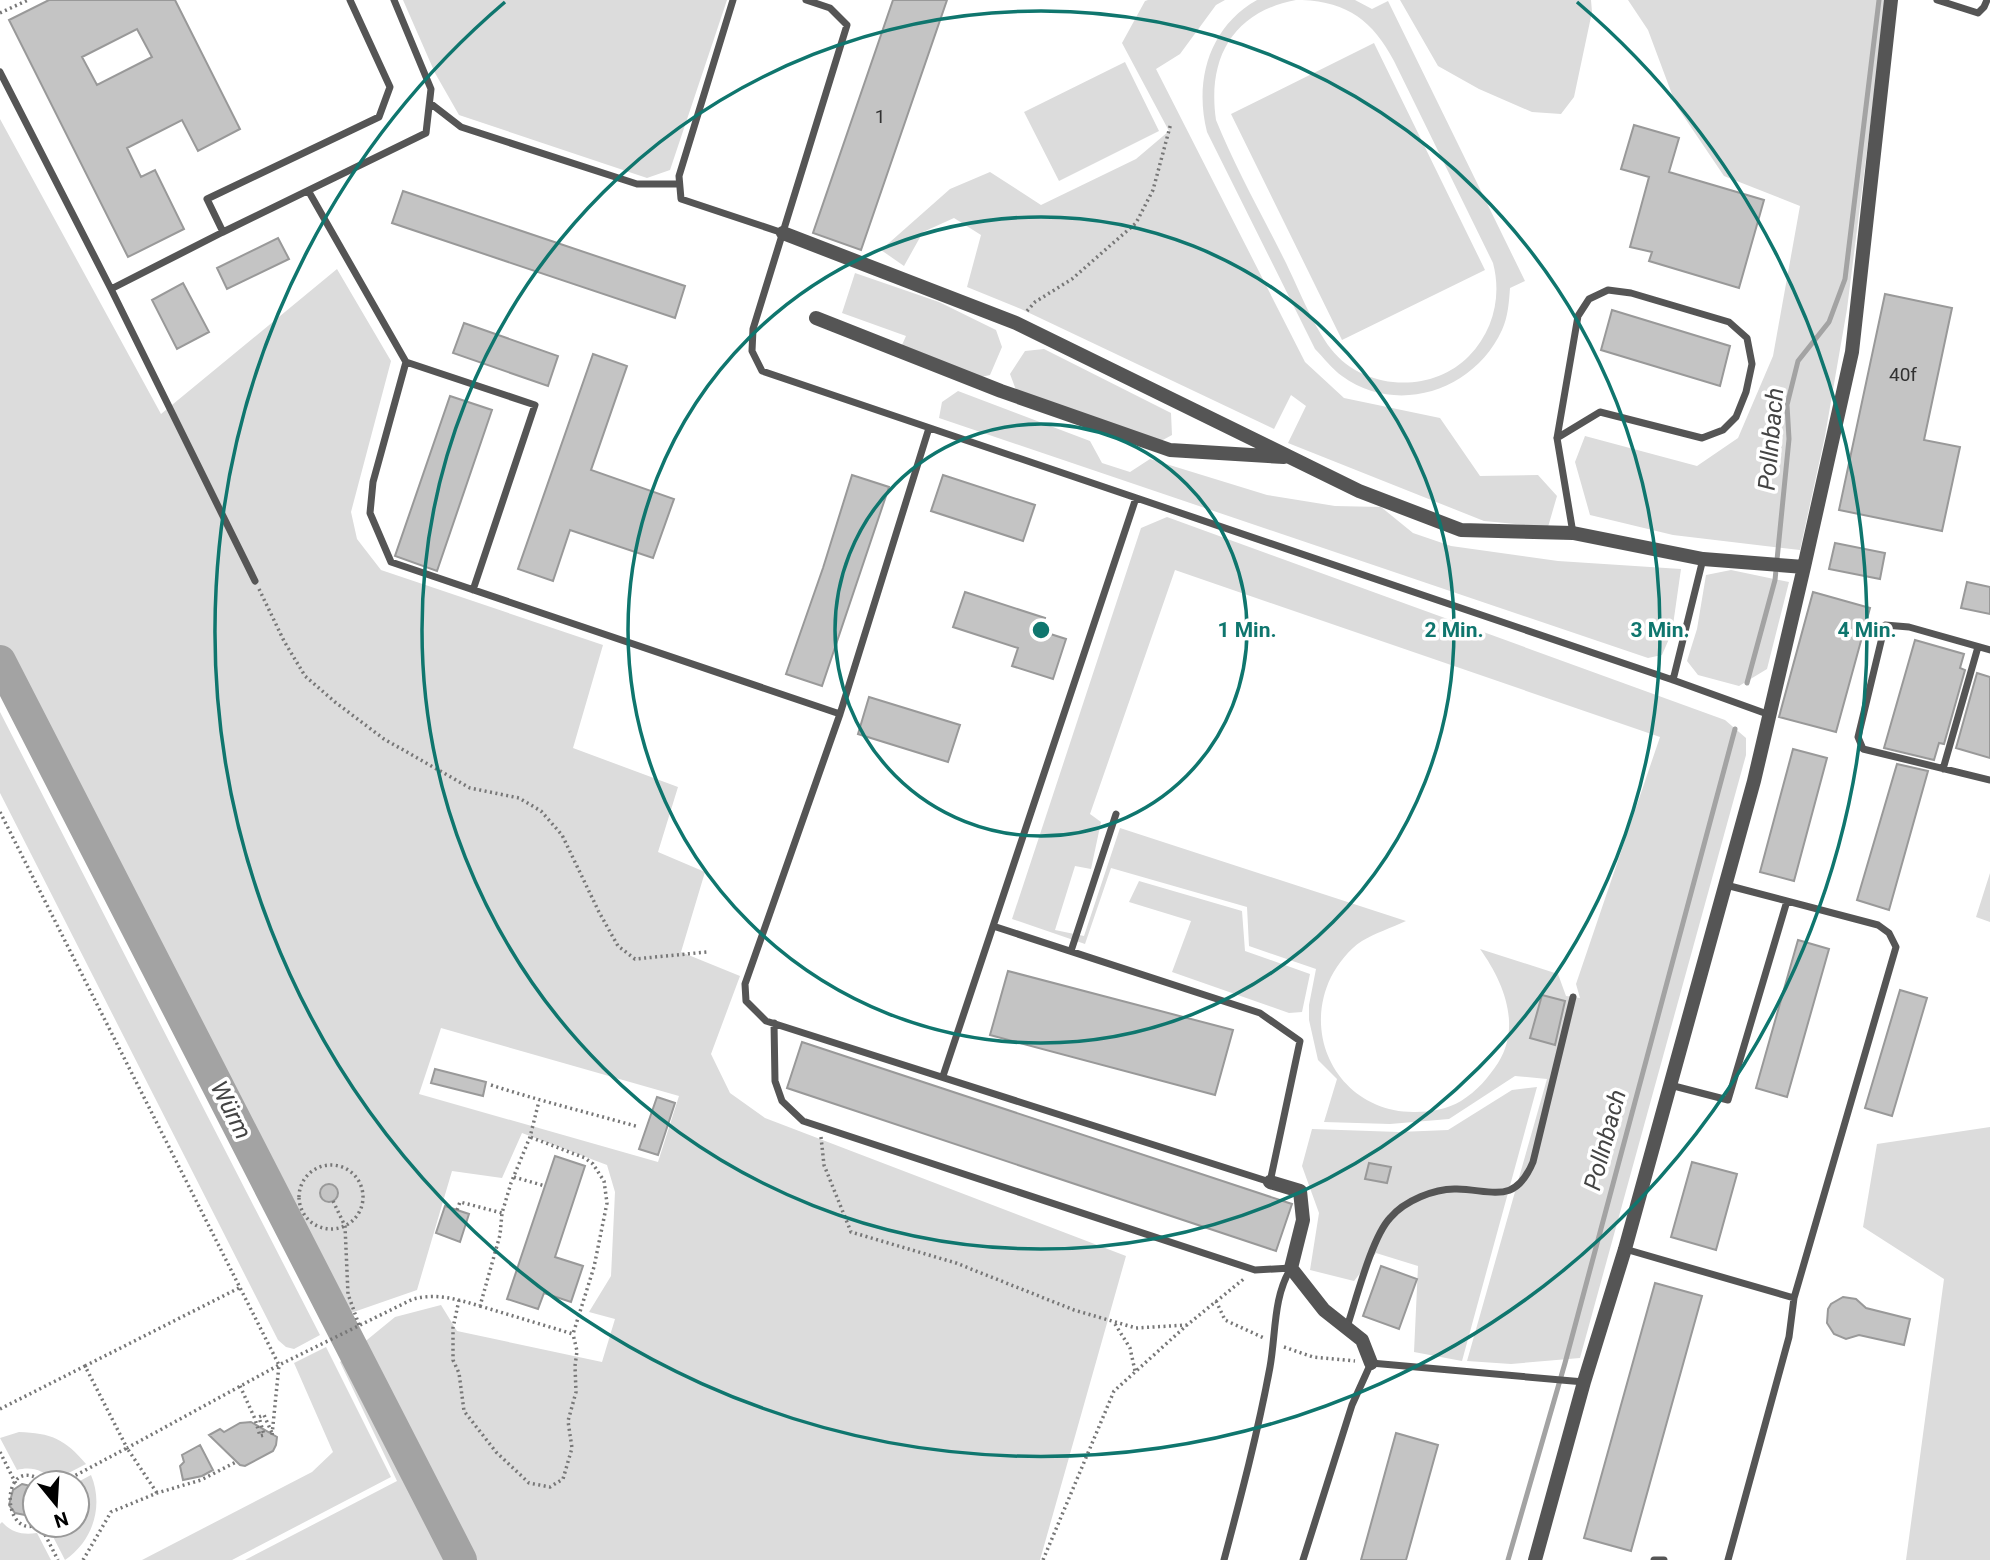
<svg xmlns="http://www.w3.org/2000/svg" width="1990" height="1560" viewBox="0 0 1990 1560" font-family="Roboto,sans-serif">
  <rect width="100%" height="100%" fill="#fff"/>
  <path fill="#dcdcdc" fill-rule="evenodd" d="M403 0H727L670 170 647 178 459 115 435 73Z
    M1148 0H1225L1216 5 1180 54 1156 69 1305 362 1344 398 1440 418 1480 476 1538 475 1557 496 1548 527 1484 521 1288 443 1306 406 1291 395 1274 429 1021 309 967 287 981 235 954 218 923 232 904 266 881 250 950 189 990 172 1041 205 1136 159 1169 131 1122 43 1145 1Z
    M1257 0H1296C1233 12 1207 58 1216 120 1235 167 1261 213 1284 259 1298 287 1312 324 1331 349 1364 391 1432 394 1469 356 1493 331 1502 297 1493 263L1394 61C1373 21 1348 2 1302 0H1355L1372 9 1388 1 1525 281 1510 288C1509 302 1508 317 1502 330 1474 391 1397 416 1342 376 1332 369 1324 358 1315 349L1207 132C1194 81 1209 27 1257 0Z
    M1400 0H1591L1592 12 1574 97 1561 114 1532 112 1479 89 1438 66Z
    M1628 0H1886L1847 309 1825 436 1800 550 1673 535 1590 515 1575 462 1585 436 1697 466 1738 438 1773 356 1800 206 1724 176 1676 105 1648 30Z
    M1374 43 1485 270 1342 340 1231 114Z
    M1125 62 1159 131 1059 181 1024 112Z
    M0 119 161 414 337 269 391 361 351 512 357 539 381 570 603 645 573 748 678 787 658 852 705 872 681 952 740 976 711 1054 730 1093 765 1118 1126 1256 1040 1560H245L397 1481 340 1362 395 1317 441 1305 457 1331 602 1362 615 1319 589 1312 611 1276 615 1192 607 1165 522 1133 502 1178 452 1171 417 1290 322 1323 0 690ZM441 1028 679 1096 658 1162 419 1094Z
    M855 273 939 302 996 330 1002 347 990 375 981 377 902 345 906 336 842 313Z
    M1044 349 1171 413 1172 435 1161 441 1016 390 1010 374 1025 351Z
    M958 391 1090 441 1102 463 1130 472 1150 459 1267 495 1335 506 1381 507 1413 533 1451 546 1558 561 1681 569 1672 632 1662 655 1648 658 939 418 942 402Z
    M1167 517 1725 720 1746 738V755L1580 1358 1511 1364 1467 1361 1547 1079 1515 1076 1449 1119 1390 1124 1324 1122 1337 1079 1318 1060 1309 1020V1005L1316 969 1249 946 1247 907 1111 868 1085 944 1012 919 1141 528ZM1175 570 1660 737 1576 984 1580 998 1566 996 1558 974 1480 949C1503 981 1522 1025 1498 1063 1488 1078 1477 1091 1461 1101 1448 1109 1431 1112 1415 1112 1344 1113 1300 1041 1331 977 1338 964 1349 949 1362 941 1375 933 1391 928 1406 921L1120 828 1084 936 1055 930 1075 866 1091 869 1101 822 1090 814Z
    M1731 570 1789 582 1767 669 1739 686 1698 675 1687 661 1697 629 1706 575Z
    M0 712 320 1335 294 1349 286 1347 278 1340 0 793Z
    M1990 873V922L1976 917Z
    M1139 881 1242 911 1245 951 1310 974 1302 1012 1289 1013 1172 972 1191 921 1129 902Z
    M1537 1087 1462 1361 1414 1352 1418 1266 1376 1253 1354 1281 1310 1270 1319 1213 1302 1166 1312 1129 1399 1132 1448 1130 1512 1090Z
    M1990 1127V1560H1906L1944 1279 1863 1227 1877 1144Z
    M326 1347 391 1477 232 1560H142L312 1472 333 1452 294 1363Z
    M19 1432C51 1433 65 1439 86 1464L53 1481C44 1470 31 1466 17 1470L0 1438Z
    M91 1475C104 1506 93 1541 65 1560L48 1527 50 1525H77L76 1483Z
    M2 1522C12 1533 23 1535 37 1533L51 1560H0V1524Z"/>
  <g fill="none" stroke-linecap="round" stroke-linejoin="round">
    <path stroke="#a3a3a3" stroke-width="5" d="M1747 683 1775 580 1789 439 1787 405 1798 361 1829 322 1845 279 1879 0
      M1508 1560 1565 1363 1735 729"/>
    <path stroke="#a3a3a3" stroke-width="32" d="M0 661 461 1560"/>
  </g>
  <path fill="#c4c4c4" stroke="#999" stroke-width="2" fill-rule="evenodd" d="M49 0H175L240 129 198 151 182 120 127 148 141 177 155 170 184 229 128 257 9 20ZM137 29 152 57 97 85 82 57Z
    M893 0H947L861 250 813 233Z
    M1634 125 1679 138 1669 172 1764 200 1739 288 1649 261 1652 252 1630 247 1649 177 1621 169Z
    M403 191 685 286 675 318 392 223Z
    M278 238 289 259 227 289 217 268Z
    M183 283 209 332 177 349 152 300Z
    M1885 294 1952 308 1924 440 1960 447 1942 531 1839 510Z
    M1612 310 1730 346 1720 386 1601 350Z
    M464 323 558 356 548 386 453 353Z
    M593 354 627 366 591 470 674 499 653 558 570 530 553 581 518 569Z
    M450 396 492 410 437 571 395 556Z
    M852 475 889 487 822 686 786 674 823 568Z
    M943 475 1035 505 1023 541 931 511Z
    M1835 543 1885 553 1880 579 1829 569Z
    M1967 582 1990 587V614L1961 608Z
    M965 592 1045 618 1041 631 1066 639 1053 679 1012 666 1018 648 953 627Z
    M1813 592 1870 608 1836 732 1779 717Z
    M1915 640 1964 654 1960 668 1965 670 1944 744 1939 743 1934 760 1884 748Z
    M1977 673 1990 677V758L1956 748Z
    M869 697 960 725 948 762 858 734Z
    M1793 749 1827 758 1794 881 1760 872Z
    M1897 764 1928 771 1889 910 1857 900Z
    M1798 940 1829 949 1787 1097 1756 1088Z
    M1008 971 1233 1030 1215 1095 990 1035Z
    M1900 990 1927 998 1892 1116 1865 1108Z
    M1542 995 1565 1001 1555 1045 1530 1038Z
    M802 1042 1292 1204 1276 1251 787 1088Z
    M435 1069 486 1082 483 1096 431 1083Z
    M657 1097 675 1103 658 1155 639 1149Z
    M555 1156 585 1166 555 1257 583 1266 571 1302 544 1293 538 1309 507 1299Z
    M1692 1162 1737 1174 1716 1250 1671 1237Z
    M1369 1163 1391 1167 1387 1183 1365 1179Z
    M320 1193a9 9 0 1 1 18 0a9 9 0 1 1-18 0Z
    M445 1206 469 1214 460 1242 436 1233Z
    M1381 1266 1417 1279 1399 1329 1363 1316Z
    M1655 1283 1702 1296 1631 1551 1584 1538Z
    M1843 1297 1856 1299 1866 1308 1910 1319 1904 1345 1859 1335 1846 1339 1834 1334 1827 1323 1828 1309 1831 1304Z
    M251 1422 277 1437 276 1445 273 1451 245 1466 240 1465 209 1435 220 1429 224 1432 240 1423Z
    M1396 1433 1438 1445 1406 1560H1361Z
    M200 1445 213 1470 202 1476 183 1480 180 1466 184 1462 182 1455Z
    M22 1484 35 1487V1514L30 1516 15 1513 9 1505 13 1490Z"/>
  <g fill="none" stroke-linecap="round" stroke-linejoin="round">
    <path stroke="#777" stroke-width="3.5" stroke-dasharray="2 3.5" stroke-linecap="butt" d="M0 13 28 0
      M1027 311 1035 302 1072 279 1136 223 1153 190 1171 123
      M259 589 284 641 305 676 335 702 384 739 470 788 519 798 541 811 562 835 599 912 618 946 635 959 707 952
      M0 812 279 1365 272 1435
      M491 1085C540 1101 590 1113 639 1127
      M821 1137 824 1165 851 1232 956 1263 1074 1310 1136 1328 1187 1325
      M299 1197a32 32 0 1 1 64 0a32 32 0 1 1-64 0Z
      M514 1177 545 1186
      M333 1201 345 1226 348 1294 359 1325
      M457 1210 460 1202 502 1213
      M459 1300 453 1328V1360L459 1373 464 1411 496 1452 529 1483 550 1487 563 1479 572 1448 568 1421 576 1392 575 1366 577 1351 573 1334
      M1216 1301 1225 1320 1264 1338
      M480 1306 573 1334 594 1267 607 1203 604 1181 593 1164 585 1158 530 1137
      M1115 1324 1130 1348 1135 1371
      M1284 1347 1313 1357 1355 1361
      M85 1366 239 1288
      M240 1386 255 1419 260 1436 264 1435 259 1417 264 1415 272 1433
      M0 1409 85 1366 127 1448 279 1365 413 1299C437 1293 456 1299 480 1306L500 1235 502 1213 511 1183 530 1137 539 1101
      M0 1452 17 1486
      M61 1483 127 1448 157 1493
      M37 1525C0 1539 0 1449 45 1483
      M40 1525 58 1560
      M83 1560 111 1512 157 1493 201 1480 236 1462
      M1043 1560 1114 1391 1187 1325 1245 1278"/>
    <path stroke="#555" stroke-width="7" d="M733 0 679 176 681 199 783 233
      M806 0 830 8 847 25 753 329 752 351 762 371 1673 680 1770 715
      M1937 0 1978 13 1984 7 1987 0
      M0 72 111 289 255 581
      M430 103 461 127 637 184H679
      M309 192 406 362 535 405 473 590
      M223 232 426 133 431 89 394 0
      M111 289 223 232 207 199 379 117 390 87 350 0
      M406 362 373 482 370 513 391 562 840 714
      M929 428 840 714 745 984 746 1001 766 1021 1270 1182 1300 1041 1260 1013 993 926
      M1557 438 1600 412 1702 438 1723 430 1736 417 1746 392 1752 364 1747 338 1729 322 1631 293 1608 290 1589 299 1578 316 1557 438 1573 533
      M1990 650 1909 627 1885 625 1858 737 1863 749 1990 780
      M1673 680 1703 559
      M1943 769 1978 647
      M1726 885 1878 925 1889 933 1896 947 1794 1298 1789 1337 1728 1560
      M1071 951 1116 814
      M774 1023 775 1081 782 1101 803 1121 1255 1270 1291 1268
      M943 1076 1136 498
      M1670 1085 1728 1100 1787 901
      M1625 1249 1794 1298
      M1347 1327C1356 1300 1372 1237 1390 1218 1404 1201 1435 1188 1457 1189 1493 1190 1515 1205 1533 1162L1573 997
      M1224 1560C1241 1496 1258 1432 1270 1367 1276 1334 1273 1297 1291 1268
      M1303 1560 1352 1405 1371 1363 1584 1382
      M1654 1560H1664"/>
    <path stroke="#555" stroke-width="14" d="M783 233 1016 323 1359 491 1461 530 1573 533 1703 559 1804 567
      M816 318 1001 391 1170 450 1284 457
      M1270 1182 1300 1191 1303 1220 1291 1268 1324 1310 1362 1340 1371 1363
      M1535 1560 1584 1382 1625 1249 1754 781 1804 567 1852 352 1891 0"/>
  </g>
  <g fill="none" stroke="#0f766e" stroke-width="3.5">
    <circle cx="1041" cy="630" r="206"/>
    <circle cx="1041" cy="630" r="413"/>
    <circle cx="1041" cy="630" r="619"/>
    <path d="M1577 2A826 826 0 1 1 505 2"/>
  </g>
  <g text-anchor="middle" dominant-baseline="central" stroke-width="7" stroke-linejoin="round" paint-order="stroke">
    <g font-size="19" fill="#313131">
      <text x="880" y="116">1</text>
      <text x="1903" y="374">40f</text>
    </g>
    <g font-size="24" font-style="italic" fill="#444" stroke="#fff">
      <text transform="translate(1771 439) rotate(-85)">Pollnbach</text>
      <text transform="translate(231 1110) rotate(63)">Würm</text>
      <text transform="translate(1605 1140) rotate(-75)">Pollnbach</text>
    </g>
  </g>
  <circle cx="1041" cy="630" r="10" fill="#0f766e" stroke="#fff" stroke-width="3.5"/>
  <g font-size="21" text-anchor="middle" font-weight="bold" fill="#0f766e" stroke="#fff" stroke-width="7" stroke-linejoin="round" paint-order="stroke">
    <text x="1247" y="637">1 Min.</text>
    <text x="1454" y="637">2 Min.</text>
    <text x="1660" y="637">3 Min.</text>
    <text x="1867" y="637">4 Min.</text>
  </g>
  <g transform="translate(56 1504) rotate(162)"><circle r="33" fill="#ffffff" stroke="#999999" stroke-width="2"/>
  <path d="M0-5L12 26L0 18L-12 26Z" fill="#000000"/>
  <text y="-10" font-size="19" font-weight="bold" text-anchor="middle" fill="#000000">N</text>
  </g>
</svg>
